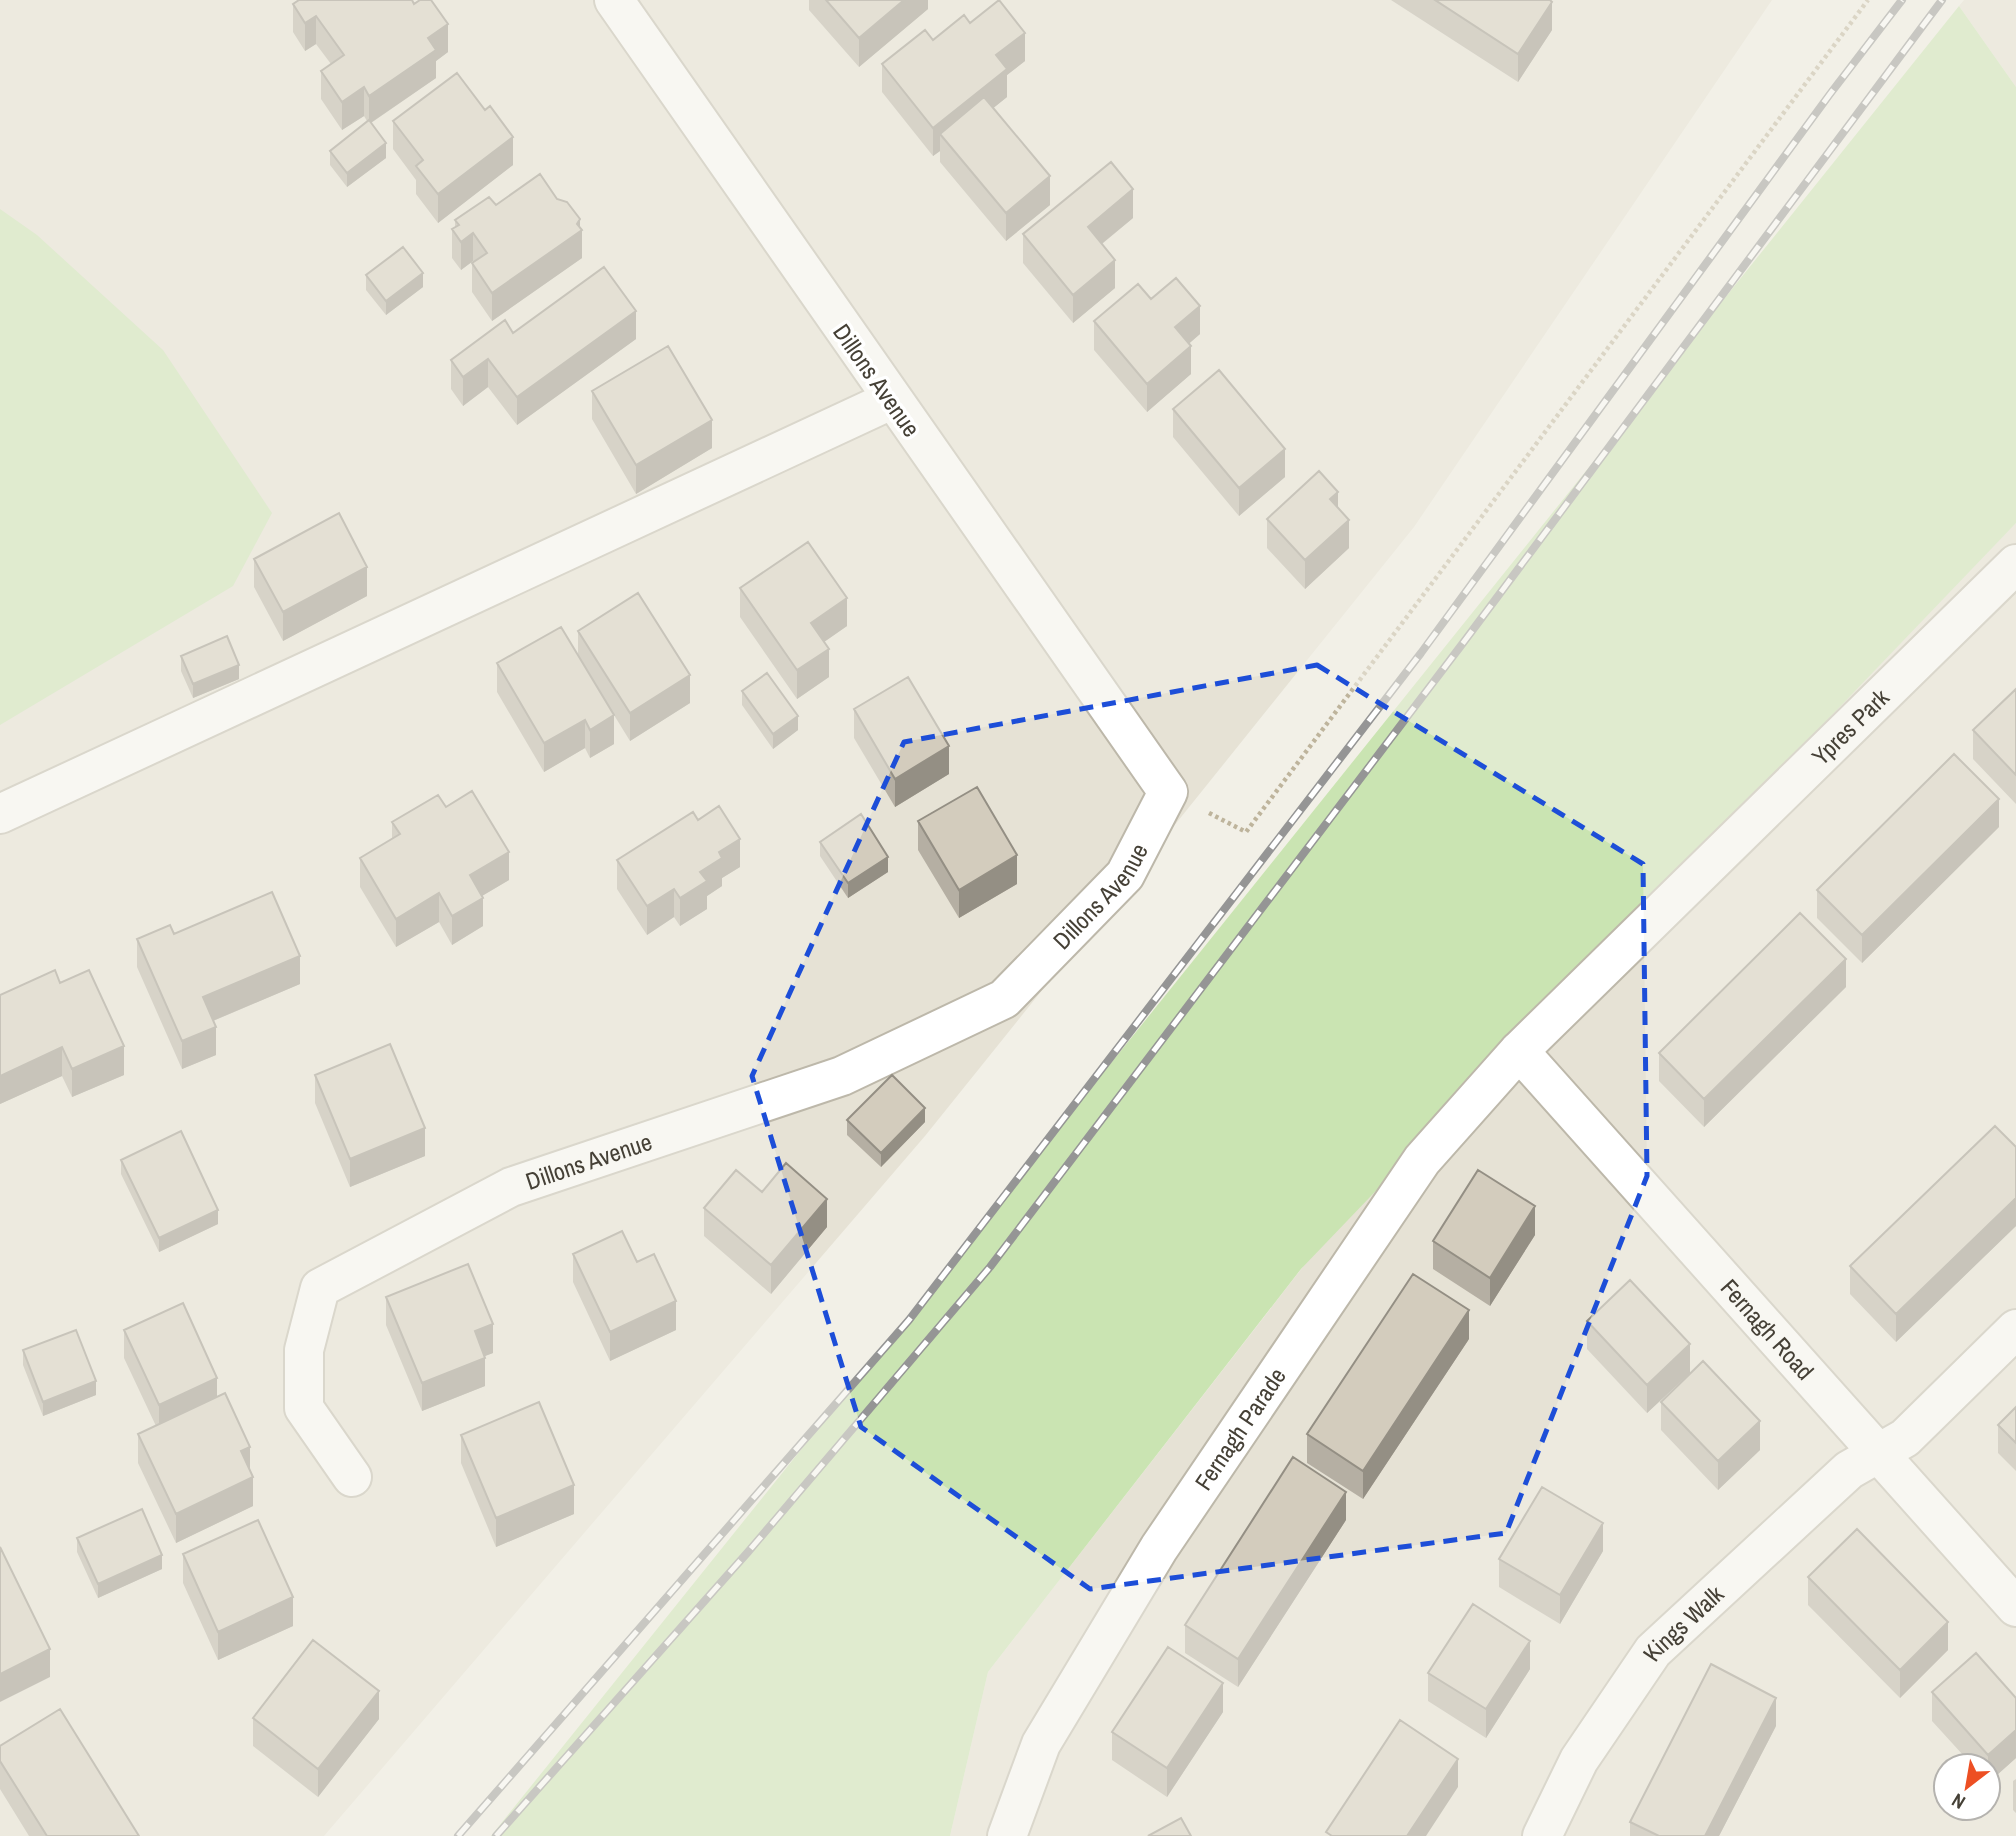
<svg xmlns="http://www.w3.org/2000/svg" width="2016" height="1836" viewBox="0 0 2016 1836" font-family="'Archivo Narrow',sans-serif">
  <rect width="100%" height="100%" fill="#f2f0e7"/>
  <path fill="#e6e2d5" fill-rule="evenodd" d="M0 0H1772L1414 527 925 1136 324 1836H0Z
    M1964 0H2016V87L1959 6Z
    M2016 523V1836H950L988 1672 1414 1124ZM1946 1766H1988V1808H1946Z"/>
  <path fill="#cae4b2" d="M1959 6 2016 87V523L1301 1269 988 1672 950 1836H491Z
    M0 209 37 235 163 350 272 513 233 586 0 725Z"/>
  <g fill="none" stroke-linecap="round" stroke-linejoin="round">
    <g stroke="#bdb8aa" stroke-width="42">
      <g id="minor">
        <path d="M0 814 891 400"/>
        <path id="s1" d="M1519 1051 2016 1607"/>
        <path id="s2" d="M352 1477 304 1408V1350L320 1288 511 1187 842 1076 1004 999 1125 875 1168 792 614 0"/>
        <path id="s3" d="M1007 1836 1041 1744 1159 1548 1422 1160 1519 1051 2016 564"/>
        <path id="s4" d="M1542 1836 1579 1760 1653 1651 1849 1470 1905 1438 2016 1329"/>
      </g>
    </g>
    <path stroke="#beb49c" stroke-width="4.5" stroke-dasharray="3.5 3.5" stroke-linecap="butt" d="M1209 813 1246 832 1868 0"/>
    <use href="#minor" stroke="#fff" stroke-width="38"/>
    <g stroke="#959595" stroke-width="8">
      <path id="rail" d="M458 1836 909 1320 1421 653 1830 94 1902 0
        M496 1836 748 1552 990 1267 1463 643 1942 0"/>
    </g>
    <use href="#rail" stroke="#fff" stroke-width="5" stroke-dasharray="16" stroke-linecap="butt"/>
  </g>
  <path fill="#b5afa3" d="M809 0H928V9L859 67 809 10Z
    M1391 0H1550L1552 30 1518 82Z
    M293 4 448 52 436 61V78L371 123 386 158 347 187 330 165V151L367 121 364 116 342 130 321 99V71L331 64 316 44 305 51 293 32Z
    M970 23 1025 61 1007 75V97L993 108 1050 205 1006 241 940 162V151L933 156 882 92V64Z
    M393 121 513 165 438 223 416 194V180L393 149Z
    M557 199 580 228 582 258 492 321 472 292V263L474 262 473 261 461 270 452 258V229L455 227V220L496 205Z
    M1133 218 1102 244 1115 288 1073 323 1023 263V234Z
    M366 275 423 287 386 315 366 290Z
    M1151 299 1200 334 1189 343 1191 374 1147 412 1094 350V321Z
    M513 333 636 339 517 425 488 387 463 406 451 389V360Z
    M592 391 712 448 636 494 592 419Z
    M1173 409 1285 477 1239 516 1173 437Z
    M1338 507 1349 548 1305 589 1267 548V519Z
    M254 559 367 596 283 641 254 587Z
    M740 588 847 626 824 642 829 677 797 699 740 617Z
    M578 631 690 703 630 741 614 715V744L590 758 585 748 544 772 497 692V663L578 655Z
    M181 656 239 679 193 698 181 671Z
    M2016 689V804L1973 759V730Z
    M742 691 798 730 773 749 742 705Z
    M854 709 949 774 895 807 854 738Z
    M446 807 509 880 482 896 483 926 452 945 439 922 396 947 360 887V858L392 839V822Z
    M698 820 740 867 722 878V886L707 896V909L680 926 674 917 647 935 617 889V860Z
    M918 821 1017 884 959 918 918 850Z
    M1999 827 1862 963 1817 918V890Z
    M820 842 888 872 848 898 820 856Z
    M174 934 300 984 213 1021 216 1055 182 1069 137 967V939Z
    M1846 987 1704 1127 1659 1081V1053Z
    M0 995 124 1075 72 1097 62 1076 0 1104Z
    M315 1075 425 1156 350 1187 315 1103Z
    M847 1120 925 1122 881 1167 847 1135Z
    M2016 1147V1226L1896 1342 1850 1294V1266Z
    M121 1160 218 1224 159 1252 121 1174Z
    M762 1192 827 1227 771 1294 704 1236V1208Z
    M1535 1235 1490 1306 1433 1269V1241Z
    M573 1254 637 1262 676 1330 610 1361 573 1282Z
    M386 1297 493 1353 484 1356 485 1386 422 1411 386 1325Z
    M1587 1321 1690 1373 1647 1413 1587 1349Z
    M124 1330 217 1397 250 1470 253 1506 176 1543 138 1463V1434L156 1426 124 1358Z
    M1469 1339 1363 1499 1307 1463V1434Z
    M23 1350 96 1395 43 1416 23 1365Z
    M1661 1402 1760 1450 1718 1490 1661 1430Z
    M2016 1407V1471L1998 1453V1425Z
    M461 1435 574 1514 496 1547 461 1463Z
    M1346 1520 1238 1687 1185 1653V1625Z
    M77 1538 162 1569 98 1598 77 1552Z
    M1603 1551 1560 1624 1499 1587V1559Z
    M183 1554 293 1626 218 1660 183 1583Z
    M1808 1577 1948 1650 1900 1698 1808 1605Z
    M1530 1669 1486 1738 1428 1701V1673Z
    M1932 1692 2016 1698V1758L1988 1783V1766H1973L1932 1721Z
    M1223 1712 1167 1797 1112 1760V1732Z
    M253 1718 379 1719 318 1797 253 1746Z
    M1776 1726 1719 1836H1630V1822Z
    M0 1746 139 1836H29L0 1789Z
    M2016 1779V1813L2013 1810V1781Z"/>
  <path fill="#948f84" d="M904 0H928V9L859 67V38Z
    M1552 2V30L1518 82V54Z
    M316 16V44L305 51V23Z
    M448 24V52L436 61V78L369 124V96L428 38Z
    M1025 33V61L1007 75V97L949 144 940 134V151L933 156V128L996 55Z
    M364 87V116L342 130V102Z
    M513 137V165L438 223V194Z
    M386 143V158L347 187V173Z
    M1050 176V205L1006 241V213Z
    M1133 189V218L1088 255V227Z
    M580 219V231L582 230V258L492 321V293L577 224Z
    M473 233V261L461 270V242Z
    M1115 260V288L1073 323V295Z
    M423 273V287L386 315V301Z
    M1200 306V334L1175 356V327Z
    M636 311V339L517 425V397Z
    M1191 346V374L1147 412V384Z
    M488 359V387L463 406V377Z
    M712 420V448L636 494V465Z
    M1285 449V477L1239 516V488Z
    M1338 492V520L1330 499Z
    M1349 520V548L1305 589V560Z
    M367 567V596L283 641V612Z
    M847 598V626L811 651V623Z
    M829 649V677L797 699V670Z
    M239 665V679L193 698V684Z
    M690 675V703L630 741V713Z
    M614 715V744L590 758V730Z
    M798 716V730L773 749V734Z
    M585 720V748L544 772V743Z
    M949 746V774L895 807V779Z
    M1999 799V827L1862 963V935Z
    M740 839V867L722 878V886L707 896V909L680 926V898L700 872 719 852Z
    M509 852V880L470 903V875Z
    M1017 855V884L959 918V890Z
    M888 857V872L848 898V883Z
    M674 889V917L647 935V906Z
    M439 893V922L396 947V919Z
    M483 898V926L452 945V916Z
    M300 956V984L203 1025V997Z
    M1846 959V987L1704 1127V1099Z
    M216 1027V1055L182 1069V1041Z
    M124 1046V1075L72 1097V1069Z
    M62 1047V1076L0 1104V1076Z
    M925 1108V1122L881 1167V1153Z
    M425 1128V1156L350 1187V1159Z
    M2016 1198V1226L1896 1342V1314Z
    M827 1199V1227L771 1294V1265Z
    M1535 1206V1235L1490 1306V1278Z
    M218 1210V1224L159 1252V1238Z
    M676 1301V1330L610 1361V1332Z
    M1469 1310V1339L1363 1499V1471Z
    M493 1324V1353L475 1360V1331Z
    M1690 1344V1373L1647 1413V1385Z
    M485 1358V1386L422 1411V1383Z
    M217 1378V1407L159 1433V1405Z
    M96 1381V1395L43 1416V1402Z
    M1760 1421V1450L1718 1490V1461Z
    M250 1447V1475L241 1451Z
    M253 1477V1506L176 1543V1514Z
    M574 1485V1514L496 1547V1518Z
    M1346 1492V1520L1238 1687V1659Z
    M1603 1523V1551L1560 1624V1595Z
    M162 1555V1569L98 1598V1584Z
    M293 1597V1626L218 1660V1632Z
    M1948 1622V1650L1900 1698V1670Z
    M1530 1641V1669L1486 1738V1709Z
    M50 1649V1677L0 1702V1674Z
    M1223 1683V1712L1167 1797V1768Z
    M379 1691V1719L318 1797V1769Z
    M1776 1698V1726L1719 1836H1705Z
    M2016 1730V1758L1988 1783V1755Z
    M1458 1759V1787L1426 1836H1407Z"/>
  <path fill="#d3ccbd" stroke="#948f84" stroke-width="2" d="M299 0H412L414 4 420 0H431L448 24 428 38 436 50 369 96 364 87 342 102 321 71 344 55 316 16 305 23 293 4Z
    M826 0H904L859 38Z
    M999 0 1025 33 996 55 1007 69 933 128 882 64 925 30 933 40 964 15 970 23Z
    M1435 0H1550L1552 2 1518 54Z
    M457 73 485 110 490 106 513 137 438 194 416 166 423 160 393 121Z
    M984 97 1050 176 1006 213 940 134Z
    M369 120 386 143 347 173 330 151Z
    M1111 162 1133 189 1088 227 1115 260 1073 295 1023 234Z
    M540 174 557 199 567 202 580 219 577 224 582 230 492 293 472 263 487 253 473 233 461 242 452 229 459 225 455 220 489 197 496 205Z
    M403 247 423 273 386 301 366 275Z
    M604 267 636 311 517 397 488 359 463 377 451 360 505 320 513 333Z
    M1176 278 1200 306 1175 327 1191 346 1147 384 1094 321 1138 284 1151 299Z
    M668 346 712 420 636 465 592 391Z
    M1219 370 1285 449 1239 488 1173 409Z
    M1319 471 1338 492 1330 499 1349 520 1305 560 1267 519Z
    M339 513 367 567 283 612 254 559Z
    M808 542 847 598 811 623 829 649 797 670 740 588Z
    M638 593 690 675 630 713 578 631Z
    M561 627 614 715 590 730 585 720 544 743 497 663Z
    M227 636 239 665 193 684 181 656Z
    M767 673 798 716 773 734 742 691Z
    M908 677 949 746 895 779 854 709Z
    M2016 689V775L1973 730Z
    M1954 754 1999 799 1862 935 1817 890Z
    M977 787 1017 855 959 890 918 821Z
    M472 791 509 852 470 875 483 898 452 916 439 893 396 919 360 858 400 834 392 822 438 795 446 807Z
    M719 806 740 839 719 852 722 858 700 872 707 881 680 898 674 889 647 906 617 860 693 812 698 820Z
    M861 814 888 857 848 883 820 842Z
    M272 892 300 956 203 997 216 1027 182 1041 137 939 170 925 174 934Z
    M1800 913 1846 959 1704 1099 1659 1053Z
    M55 970 60 983 89 970 124 1046 72 1069 62 1047 0 1076V995Z
    M390 1044 425 1128 350 1159 315 1075Z
    M892 1075 925 1108 881 1153 847 1120Z
    M1995 1126 2016 1147V1198L1896 1314 1850 1266Z
    M181 1131 218 1210 159 1238 121 1160Z
    M786 1163 827 1199 771 1265 704 1208 736 1170 762 1192Z
    M1478 1170 1535 1206 1490 1278 1433 1241Z
    M622 1231 637 1262 654 1254 676 1301 610 1332 573 1254Z
    M468 1264 493 1324 475 1331 485 1358 422 1383 386 1297Z
    M1413 1274 1469 1310 1363 1471 1307 1434Z
    M1630 1280 1690 1344 1647 1385 1587 1321Z
    M183 1303 217 1378 159 1405 124 1330Z
    M76 1330 96 1381 43 1402 23 1350Z
    M1703 1361 1760 1421 1718 1461 1661 1402Z
    M225 1393 250 1447 241 1451 253 1477 176 1514 138 1434Z
    M539 1402 574 1485 496 1518 461 1435Z
    M2016 1407V1443L1998 1425Z
    M1293 1457 1346 1492 1238 1659 1185 1625Z
    M1542 1487 1603 1523 1560 1595 1499 1559Z
    M142 1509 162 1555 98 1584 77 1538Z
    M258 1520 293 1597 218 1632 183 1554Z
    M1857 1529 1948 1622 1900 1670 1808 1577Z
    M0 1547 50 1649 0 1674Z
    M1473 1604 1530 1641 1486 1709 1428 1673Z
    M313 1640 379 1691 318 1769 253 1718Z
    M1168 1647 1223 1683 1167 1768 1112 1732Z
    M1976 1653 2016 1698V1730L1988 1755 1932 1692Z
    M1711 1664 1776 1698 1705 1836H1659L1630 1822Z
    M60 1709 139 1836H47L0 1761V1746Z
    M1400 1720 1458 1759 1407 1836H1332L1326 1832Z
    M1181 1818 1191 1836H1148Z"/>
  <path d="M0 0H2016V1836H0ZM1317 665 1643 864 1647 1176 1506 1533 1090 1589 861 1427 752 1076 904 742Z" fill="#f2f0e7" fill-opacity=".55" fill-rule="evenodd"/>
  <path fill="none" stroke="#1d4ed8" stroke-width="5" stroke-dasharray="14 9" stroke-linejoin="round" d="M1317 665 1643 864 1647 1176 1506 1533 1090 1589 861 1427 752 1076 904 742Z"/>
  <g text-anchor="middle" dominant-baseline="central" stroke-width="7" stroke-linejoin="round" paint-order="stroke">
    <g font-size="24" fill="#454036" stroke="#fff">
      <text transform="translate(877 380) rotate(55)">Dillons Avenue</text>
      <text stroke="none"><textPath href="#s3" startOffset="1405">Ypres Park</textPath></text>
      <text stroke="none"><textPath href="#s2" startOffset="1092">Dillons Avenue</textPath></text>
      <text stroke="none"><textPath href="#s2" startOffset="504">Dillons Avenue</textPath></text>
      <text stroke="none"><textPath href="#s1" startOffset="373">Fernagh Road</textPath></text>
      <text stroke="none"><textPath href="#s3" startOffset="471">Fernagh Parade</textPath></text>
      <text stroke="none"><textPath href="#s4" startOffset="257">Kings Walk</textPath></text>
    </g>
  </g>
  <g transform="translate(1967 1787) rotate(211)"><circle r="33" fill="#ffffff" stroke="#b5b3af" stroke-width="2"/>
  <path d="M0-5L12 26L0 18L-12 26Z" fill="#ed4f23"/>
  <text y="-10" font-size="19" font-weight="bold" text-anchor="middle" fill="#454036">N</text>
  </g>
</svg>
